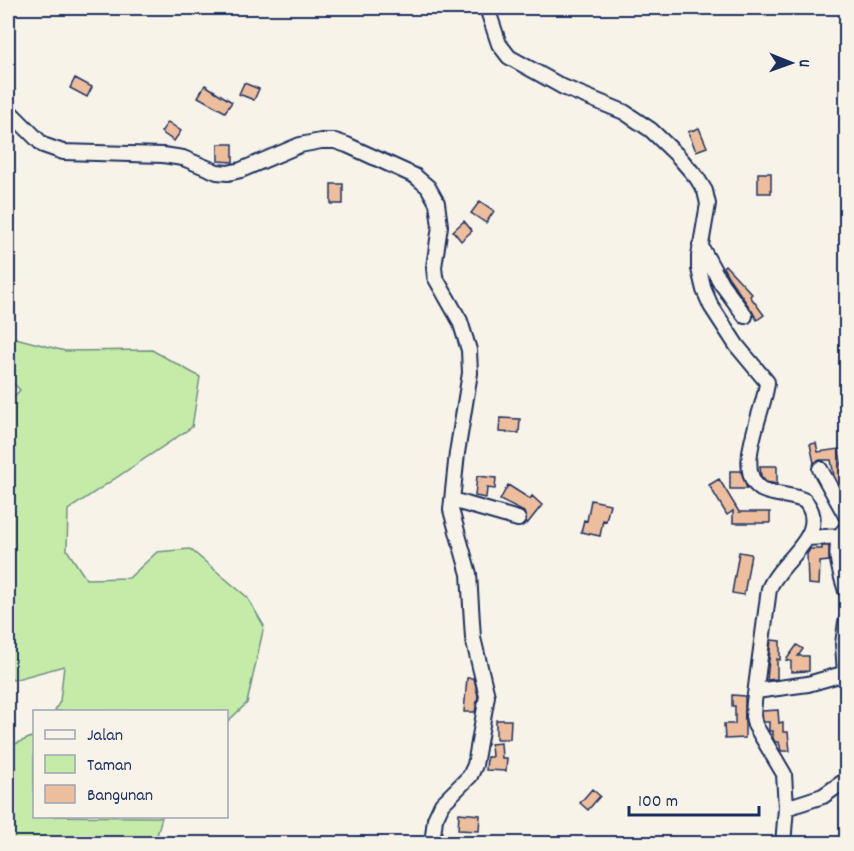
<svg xmlns="http://www.w3.org/2000/svg" width="854" height="851" viewBox="0 0 854 851" font-family="Dekko,sans-serif">
  <rect width="100%" height="100%" fill="#f7f3e8"/>
  <filter id="ink" filterUnits="userSpaceOnUse"><feTurbulence type="fractalNoise" baseFrequency=".0167" numOctaves="2"/><feDisplacementMap in="SourceGraphic" scale="12" xChannelSelector="R" yChannelSelector="G"/><feConvolveMatrix kernelMatrix="1 2 1 2 8 2 1 2 1" color-interpolation-filters="sRGB"/></filter>
  <g filter="url(#ink)">
    <path fill="#c4eca8" stroke="#708e83" stroke-width="1.5" d="M8 336 65 351 152 350 200 377 192 427 68 510 67 550 86 579 129 578 157 552 190 549 247 597 264 626 247 703 227 722 226 712 55 711 60 701 64 666 13 680 8 675V403L20 390 8 378Z
      M34 736V816L162 817 155 843H8V747Z"/>
    <path fill="#edbe9d" stroke="#1b2f5e" stroke-width="1.5" d="M75 78 92 87 87 97 70 88Z
      M244 83 259 89 254 100 239 94Z
      M205 85 232 102 225 112 198 97Z
      M168 122 181 131 174 141 161 132Z
      M699 128 707 147 696 151 688 132Z
      M218 144H233V162L218 161Z
      M758 173H771V193H758Z
      M331 184H343V204H331Z
      M480 201 494 211 486 223 471 213Z
      M464 221 472 231 461 241 453 231Z
      M725 265 752 294 750 296 764 315 757 320 752 311 729 278 723 267Z
      M500 418 520 419 519 433 499 432Z
      M816 443 818 452 839 449 843 477 845 476 846 481V498L834 476 831 460H820L814 463 810 444Z
      M760 466H777V484L766 482 761 476Z
      M730 471H741L747 489H730Z
      M477 476 496 478 495 489 487 488 486 498 475 496Z
      M719 479 739 512H770V523H733V511L727 515 709 485Z
      M508 485 530 499 532 496 542 505 527 524 524 512 500 500Z
      M591 500 610 504 606 521 603 520 600 536 581 532 584 520 587 521Z
      M822 546H829V561L820 562 819 585 808 584 807 554 810 549H822Z
      M739 552 751 554 744 595 732 593Z
      M771 640 780 641V660L777 659V679L767 680Z
      M797 645 803 649 798 656H809V671L791 672V661L786 660Z
      M467 678H474L478 696 475 712H464Z
      M732 695 745 696V738L725 739 724 724H735V706H732Z
      M778 710 779 723 783 722V732H788L790 751H781L779 742H775L773 738V731H769V722H763L762 711Z
      M496 720H511L510 739H496Z
      M501 743 502 758H507L506 771 486 770 487 757H492L491 744Z
      M592 789 600 796 588 810 580 803Z
      M459 813 480 815 479 831 458 830Z"/>
    <g fill="none" stroke-linecap="round" stroke-linejoin="round">
      <g stroke="#1b2f5e" stroke-width="18">
        <path id="minor" d="M487 8 499 44 509 57 563 87 624 112 651 130 678 156 697 178 705 191 708 204 699 256V269L704 290 711 306 737 346 767 382C766 407 732 471 761 489 774 496 792 494 805 501 832 533 780 560 769 589L754 702 753 716 755 725 784 774 786 808 783 844
          M8 110 43 145 63 152 163 155 183 158 217 172 228 173 241 170 300 145 321 141H335L347 145 415 176 428 187 437 203 440 226 434 267 435 277 460 321 469 350 470 373 457 453 451 510 469 574 473 638 487 696 475 765 470 776 442 804 435 819 432 844
          M700 245 721 283 745 316
          M820 469 846 516
          M452 500 518 519
          M846 528C830 544 840 572 846 591
          M808 538 840 536
          M845 673 843 644 846 622
          M756 691 808 684 846 673
          M786 808 823 796 846 780"/>
      </g>
      <use href="#minor" stroke="#f7f3e8" stroke-width="14"/>
    </g>
  </g>
  <rect width="854" height="851" fill="none" stroke="#f7f3e8" stroke-width="30"/>
  <rect x="15" y="15" width="824" height="821" fill="none" stroke="#1b2f5e" stroke-width="2" filter="url(#ink)"/>
  <rect x="33" y="710" width="195" height="108" fill="#f7f3e8" stroke="#9fa5b1" stroke-width="1.5"/>
  <rect x="45" y="730" width="30" height="9" fill="#f7f3e8" stroke="#9fa5b1" stroke-width="1.5"/>
  <text x="87" y="740" font-size="18" fill="#1b2f5e">Jalan</text>
  <rect x="45" y="755" width="30" height="18" fill="#c4eca8" stroke="#9fa5b1" stroke-width="1.5"/>
  <text x="87" y="770" font-size="18" fill="#1b2f5e">Taman</text>
  <rect x="45" y="785" width="30" height="18" fill="#edbe9d" stroke="#9fa5b1" stroke-width="1.5"/>
  <text x="87" y="800" font-size="18" fill="#1b2f5e">Bangunan</text>
  <g transform="translate(791 63) rotate(91)" stroke="#f7f3e8" stroke-width="4.5" paint-order="stroke">
  <path d="M0-4.5L10 22L0 15L-10 22Z" fill="#1b2f5e"/>
  <text y="-9" font-size="16" font-weight="bold" text-anchor="middle" fill="#1b2f5e">U</text>
  </g>
  <path d="M629 806v9h130v-9" fill="none" stroke="#1b2f5e" stroke-width="3"/>
  <text x="638" y="806" font-size="18" fill="#1b2f5e" stroke="#f7f3e8" stroke-width="4.5" paint-order="stroke">100 m</text>
</svg>
